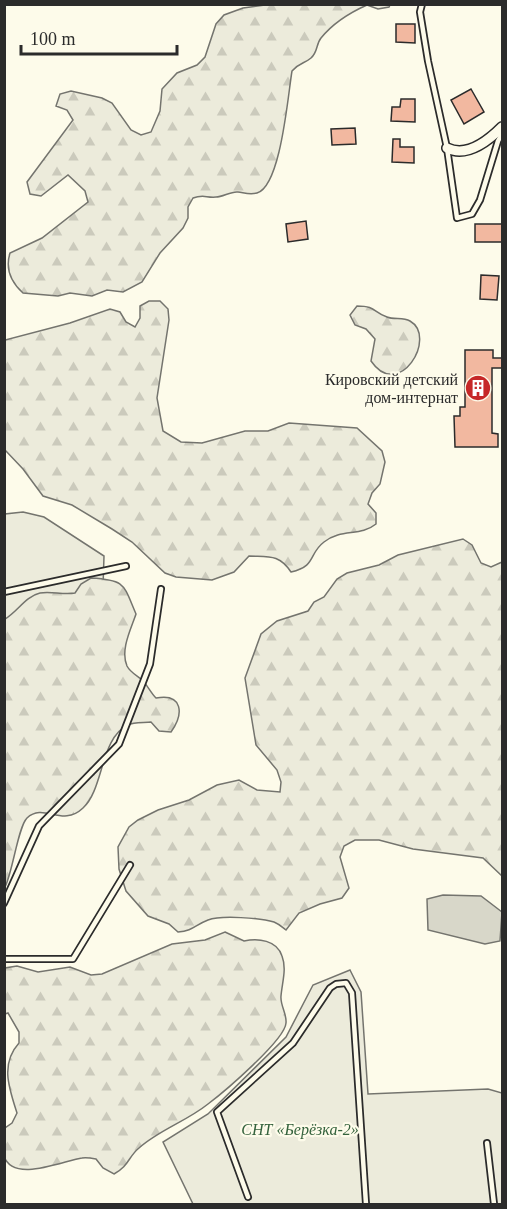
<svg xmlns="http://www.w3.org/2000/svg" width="507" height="1209" viewBox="0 0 507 1209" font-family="'Times New Roman',serif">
  <defs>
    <pattern id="forest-firs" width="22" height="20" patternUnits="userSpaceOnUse" patternTransform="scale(1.5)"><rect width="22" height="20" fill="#ecebdb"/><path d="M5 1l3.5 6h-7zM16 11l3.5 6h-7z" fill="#cbcabc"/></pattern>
  </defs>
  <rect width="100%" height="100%" fill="#fdfbea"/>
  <path fill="#ecebdb" stroke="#74746e" stroke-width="1.5" d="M23 512 44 517 104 556 103 587 5 634V514Z
    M350 970 361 992 368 1094 488 1089 502 1093V1204H193L163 1142 208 1114 286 1037 313 985Z"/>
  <path fill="url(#forest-firs)" stroke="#74746e" stroke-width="1.5" d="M265 5H390L389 7 378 9 367 5C349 13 334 22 321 38 316 44 318 52 311 58 304 64 300 62 292 71 288 94 281 186 257 193 250 195 245 193 238 192 231 191 223 197 216 197 206 198 204 194 193 198L188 207V218L183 228 160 253 142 282 123 292 107 290 92 296 70 293 58 296 23 293C11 282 5 269 10 253L42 238 88 202 85 191 68 175 41 196 30 194 27 182 73 120 67 110 56 106 60 94 71 91 102 98 112 103 131 130 141 135 151 132 160 111 162 89 177 73 197 65 205 57 216 24 224 15 243 8Z
    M149 301H160L168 309 169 320 157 398 163 431 181 442 202 443 245 431H268L289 423 357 428 382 451 385 462 380 484 372 493 368 504 376 513V524C360 537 342 528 324 542 308 554 317 566 291 572 279 554 269 557 249 556L234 572 212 580 176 577 165 573 132 542 112 529 72 505 43 496 23 469 5 450V340L70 323 110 309 120 312 126 322 135 327 140 318V306Z
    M357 306C376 306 373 312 387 317 394 320 403 317 410 321 438 337 399 402 371 361L375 339 366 329 355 325 350 315Z
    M463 539 472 545 481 563 491 567 502 562V876L483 858 413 849 379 840H355L344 846 340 857 349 888 342 898 320 904 299 913 286 930C282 927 279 924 274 922 261 918 221 915 208 920 195 925 193 931 178 932L169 924 148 916 126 891 119 869 118 847 129 827 138 820 158 810 189 800 217 785 239 780 257 790 280 792 281 782 277 770 256 745 245 678 261 634 277 621 308 611 314 602 324 597 337 579 347 573 379 565 398 555Z
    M91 578C126 580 123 584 136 614 131 629 120 650 127 666 130 672 136 675 141 679 147 684 150 692 156 698 183 693 184 714 171 732L159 731 151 722C145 723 134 722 128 725 100 738 104 789 83 808 62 828 44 802 27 818 18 827 13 871 5 887V619C17 612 26 596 40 593 51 591 63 595 75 593L81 584Z
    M225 932 244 941C258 938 277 940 282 956 287 969 282 983 281 996 280 1005 287 1014 286 1023 285 1040 224 1092 208 1104 187 1121 159 1130 139 1148 128 1157 129 1166 114 1174L103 1168 96 1159C91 1158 86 1157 82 1158 65 1160 13 1184 4 1156 2 1148 4 1136 5 1128L12 1123 17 1113C9 1088 0 1064 19 1043V1032L8 1013 5 1014V968L17 966 38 972 70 967 91 975 102 974 172 944 205 940Z"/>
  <path fill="#d8d7c9" stroke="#74746e" stroke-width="1.5" d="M443 895 481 896 502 912 500 941 485 944 428 930 427 899Z"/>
  <path fill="#f2b8a0" stroke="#2b2b2b" stroke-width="1.5" d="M396 24H415V43L396 42Z
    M471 89 484 112 464 124 451 100Z
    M401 99H415V122L391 121 392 107H400Z
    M355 128 356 144 332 145 331 129Z
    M393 139H400V147H414V163L392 162Z
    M306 221 308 239 288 242 286 224Z
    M475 224H502V242H475Z
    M481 275 499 276 497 300 480 299Z
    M465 350H493V358H502V368H492V433L498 434V447H455L454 416H460V407H465Z"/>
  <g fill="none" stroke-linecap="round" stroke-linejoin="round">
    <g stroke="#2b2b2b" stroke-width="8">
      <path id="service" d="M422 4 420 12 428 61 447 148 457 218 472 214 480 200 498 141 502 134
        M4 592 126 566
        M4 903 39 826 119 744 150 664 161 589
        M4 959H73L130 865
        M487 1143 494 1204
        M248 1197 217 1112 293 1043 330 988 336 984 346 983 352 993 366 1204"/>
    </g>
    <g stroke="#2b2b2b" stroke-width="12">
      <path id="minor" d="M447 148C467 158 488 141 502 127"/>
    </g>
    <use href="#service" stroke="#fdfbea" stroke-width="4.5"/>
    <use href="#minor" stroke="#fdfbea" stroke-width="9"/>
  </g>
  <defs>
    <g id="building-disc" transform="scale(1.35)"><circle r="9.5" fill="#c62828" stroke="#fdfbea"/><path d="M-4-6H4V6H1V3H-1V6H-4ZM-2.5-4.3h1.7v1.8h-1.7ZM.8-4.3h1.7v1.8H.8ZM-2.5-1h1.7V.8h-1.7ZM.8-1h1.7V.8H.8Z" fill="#fff"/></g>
  </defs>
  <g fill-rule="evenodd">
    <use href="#building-disc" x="478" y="388"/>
  </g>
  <g text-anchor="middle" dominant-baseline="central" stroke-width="4.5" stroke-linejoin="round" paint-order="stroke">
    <g font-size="16" fill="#2b2b2b" stroke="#fdfbea" text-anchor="end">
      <text x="458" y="379">Кировский детский<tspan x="458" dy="18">дом-интернат</tspan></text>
    </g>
    <g font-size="16" font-style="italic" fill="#34623c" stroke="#fdfbea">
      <text x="300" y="1129">СНТ «Берёзка-2»</text>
    </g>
  </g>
  <rect width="507" height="1209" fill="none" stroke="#2b2b2b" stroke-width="12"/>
  <path d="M21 45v9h156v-9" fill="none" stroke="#2b2b2b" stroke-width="3"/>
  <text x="30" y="45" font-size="18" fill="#2b2b2b" stroke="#fdfbea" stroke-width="4.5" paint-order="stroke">100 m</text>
</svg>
